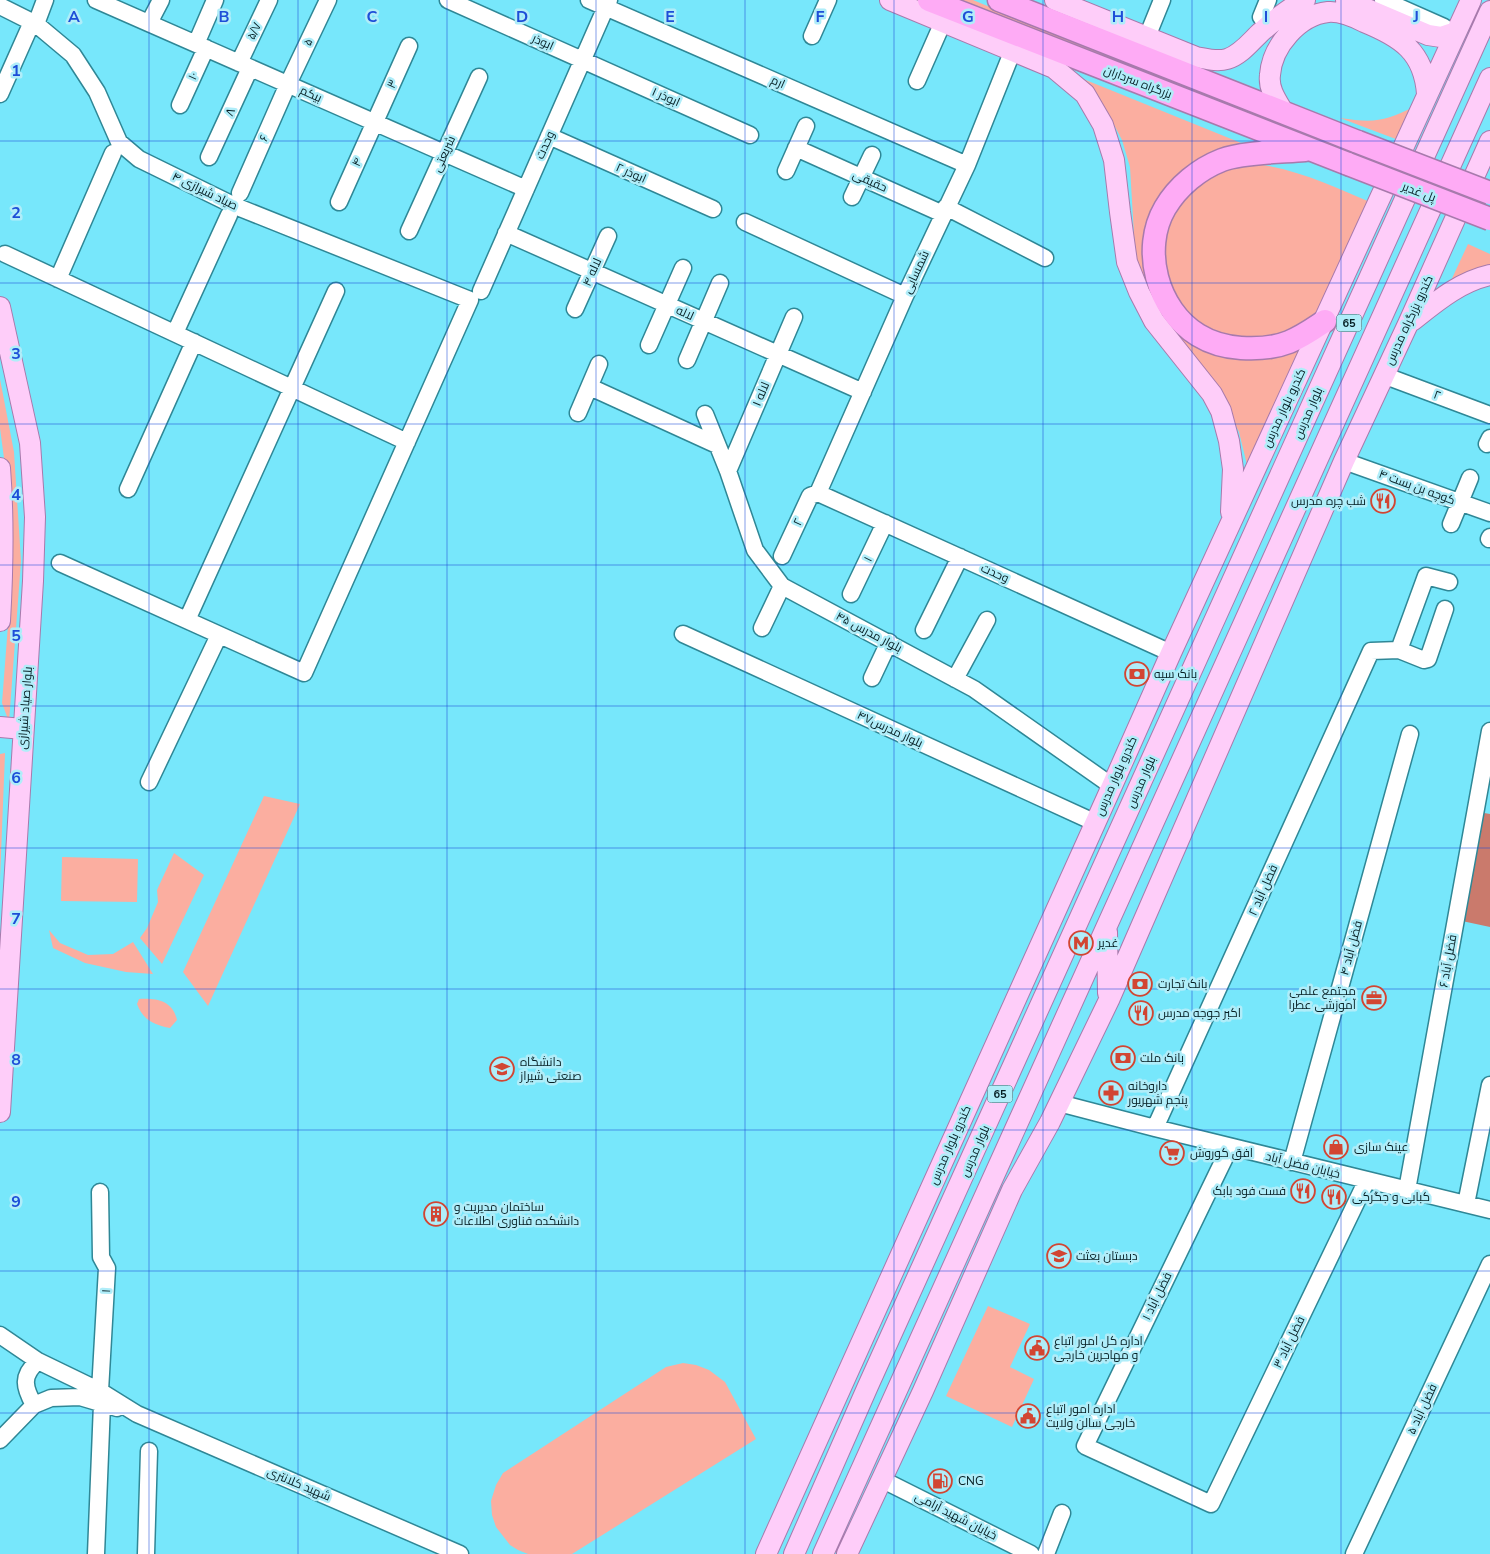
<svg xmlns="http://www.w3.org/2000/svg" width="1490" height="1554" viewBox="0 0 1490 1554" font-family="'Nunito Sans',Cairo,sans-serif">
  <rect width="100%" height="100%" fill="#77e7fb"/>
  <path fill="#fbaea0" d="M952 0H973L1189 90Z
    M1066 72 1256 149 1220 155 1149 232 1191 338 1309 342 1249 473 1239 432 1226 406 1166 326 1140 273 1135 252 1130 167 1122 140 1113 123Z
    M1415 106 1401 141 1340 118C1373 123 1385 122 1415 106Z
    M1256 164C1298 169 1337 188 1375 204L1317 316 1274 339 1221 337 1189 317 1166 280 1163 238 1176 205 1216 171Z
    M1468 244 1490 254V267L1448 287Z
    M0 379 14 452 21 561 9 722 2 703 8 625 11 511 0 428Z
    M5 753V754L0 879V754Z
    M264 796 300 804 208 1006 183 972Z
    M174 853 204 875 162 964 140 938 147 928 158 902 157 890Z
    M62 857 138 859 137 902 61 901Z
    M49 930 60 943 88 955 113 954 133 942 153 974 126 972 85 963 53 948Z
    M139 999C157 998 173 1001 177 1020L170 1028C154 1025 143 1020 137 1004Z
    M988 1306 1030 1324 1010 1367 1034 1379 1012 1427 946 1396Z
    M683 1363 696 1365 709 1370 725 1382 756 1439 572 1554H528L518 1550 510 1545 496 1527 492 1515 491 1501 496 1485 503 1473 666 1367Z"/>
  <path fill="#ca7a6c" d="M1484 813 1490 814V927L1462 921Z"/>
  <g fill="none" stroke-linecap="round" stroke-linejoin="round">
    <g stroke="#2f8796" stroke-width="19">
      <path id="minor" d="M96 0 526 189
        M448 0 750 135
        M589 0 967 165
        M1383 0 1444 27
        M0 6 36 24 73 55 97 92 119 142 139 159 235 206 470 300 304 673 60 563
        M1261 17 1268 0
        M149 23 161 0
        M36 24 45 0
        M812 36 828 0
        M1147 37 1162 0
        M196 44 215 0
        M239 63 269 0
        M917 81 943 22
        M0 94 32 22
        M180 105 206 48
        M549 136 713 209
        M796 148 943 214
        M209 157 250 68
        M786 171 806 126
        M240 193 288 84 328 0
        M852 197 872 155
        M339 202 409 46
        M946 207 1045 258
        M745 222 905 296
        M409 231 479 77
        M506 233 863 392
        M5 254 407 442
        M58 279 113 153
        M481 291 609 0
        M575 309 608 236
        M175 333 229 215
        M649 345 683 268
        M687 360 720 283
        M1383 375 1490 415
        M590 387 717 445
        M578 413 599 364
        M705 414 728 471 755 550 782 586 974 689 1112 786
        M1487 444 1490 438
        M1344 461 1490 513
        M728 471 794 317
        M128 489 194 342
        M818 493 905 296 967 165 1013 50
        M818 493 1171 653
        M1451 524 1470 478
        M1489 539 1490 537
        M782 556 810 496 818 493
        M851 594 885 523
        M187 620 336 291
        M762 628 782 586
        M924 630 960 557
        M683 634 1096 823
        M1399 650 1426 576 1449 582
        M872 678 889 642
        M955 679 987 620
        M149 782 219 635
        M1059 1103 1155 1128 1490 1210
        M1155 1128 1371 651 1399 650 1424 660 1428 659 1445 609
        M1230 1147 1085 1446 1211 1504 1367 1180
        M1292 1162 1410 734
        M1407 1190 1490 731
        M100 1192 101 1257 107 1268 100 1391
        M1466 1204 1490 1085
        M0 1335 38 1361 100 1391 137 1414 460 1554
        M34 1405C24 1387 21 1376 38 1361
        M0 1440 34 1405 51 1398 80 1397 117 1408
        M881 1479 1031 1554
        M96 1554 102 1404
        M146 1554 149 1451
        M1046 1554 1062 1513
        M1354 1554 1490 1264"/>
    </g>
    <g stroke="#a77aac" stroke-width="22">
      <path id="major" d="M890 0 1054 68 1085 94 1103 125 1114 160 1120 212 1127 262 1139 292 1154 321 1212 394 1221 411 1229 441 1233 469 1231 512
        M1055 0 1196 57C1207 59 1217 62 1227 59 1241 55 1251 41 1261 32 1275 20 1289 8 1305 0
        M1346 0 1428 35 1441 37 1456 32
        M1284 113C1277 101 1268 89 1270 75 1272 46 1299 15 1328 12 1340 11 1354 17 1364 22 1401 37 1424 52 1427 94
        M0 307 30 443 35 517 33 581 0 1112
        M1412 321C1436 302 1459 282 1490 275
        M0 468C4 519 3 569 0 621
        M0 727 23 729
        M1107 932 1108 993
        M766 1554 1112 786 1171 653 1471 0
        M794 1554 868 1386 1490 11
        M823 1554 1490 78
        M847 1554 923 1391 1012 1190 1050 1122 1109 1000 1344 461 1408 324 1490 141"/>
    </g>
    <g stroke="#a77aac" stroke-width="25">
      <path id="highway" d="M929 0 1348 164
        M999 0 1358 142
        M1305 150C1283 152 1242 152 1222 160 1199 169 1178 186 1165 208 1141 249 1157 310 1198 335 1211 343 1226 347 1241 348 1257 349 1274 348 1289 342 1302 337 1313 329 1325 321"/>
    </g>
    <use href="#minor" stroke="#fff" stroke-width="16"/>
    <use href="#major" stroke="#fecdf9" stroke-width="20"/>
    <use href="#highway" stroke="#feabf5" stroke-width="22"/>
    <g stroke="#a77aac" stroke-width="25" stroke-linecap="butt">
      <path id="highway-bridge" d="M1358 142 1490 193
        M1348 164 1490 219"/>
    </g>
    <use href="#highway-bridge" stroke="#feabf5" stroke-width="22"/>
  </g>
  <path fill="none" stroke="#1d4ed8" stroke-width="1" stroke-opacity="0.55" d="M149 0V1554M298 0V1554M447 0V1554M596 0V1554M745 0V1554M894 0V1554M1043 0V1554M1192 0V1554M1341 0V1554M0 141H1490M0 283H1490M0 424H1490M0 565H1490M0 706H1490M0 848H1490M0 989H1490M0 1130H1490M0 1271H1490M0 1413H1490"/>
  <defs>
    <g id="restaurant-ring" transform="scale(1.25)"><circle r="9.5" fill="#b0edf9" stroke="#d24532" stroke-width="1.5"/><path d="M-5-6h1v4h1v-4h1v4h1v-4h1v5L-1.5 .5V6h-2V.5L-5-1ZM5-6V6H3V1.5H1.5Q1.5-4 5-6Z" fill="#d24532"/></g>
    <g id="bank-ring" transform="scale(1.25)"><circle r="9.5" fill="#b0edf9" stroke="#d24532" stroke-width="1.5"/><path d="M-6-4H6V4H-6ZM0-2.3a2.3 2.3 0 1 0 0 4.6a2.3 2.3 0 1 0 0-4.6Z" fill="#d24532"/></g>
    <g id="metro-ring" transform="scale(1.25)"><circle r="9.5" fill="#b0edf9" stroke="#d24532" stroke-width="1.5"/><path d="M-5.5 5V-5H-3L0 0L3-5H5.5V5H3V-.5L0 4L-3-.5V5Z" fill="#d24532"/></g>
    <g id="office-ring" transform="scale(1.25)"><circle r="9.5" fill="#b0edf9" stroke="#d24532" stroke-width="1.5"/><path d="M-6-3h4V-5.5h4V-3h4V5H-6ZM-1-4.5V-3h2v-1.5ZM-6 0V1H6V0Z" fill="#d24532"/></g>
    <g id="university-ring" transform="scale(1.25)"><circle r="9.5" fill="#b0edf9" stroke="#d24532" stroke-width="1.5"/><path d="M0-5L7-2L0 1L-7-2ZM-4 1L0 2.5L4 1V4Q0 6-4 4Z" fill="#d24532"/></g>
    <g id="pharmacy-ring" transform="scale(1.25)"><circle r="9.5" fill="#b0edf9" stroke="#d24532" stroke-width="1.5"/><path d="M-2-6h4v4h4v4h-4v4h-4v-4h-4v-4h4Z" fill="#d24532"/></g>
    <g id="shop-ring" transform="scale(1.25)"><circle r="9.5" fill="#b0edf9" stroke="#d24532" stroke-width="1.5"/><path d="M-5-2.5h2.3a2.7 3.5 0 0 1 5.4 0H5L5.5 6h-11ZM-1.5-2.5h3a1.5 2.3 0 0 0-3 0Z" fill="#d24532"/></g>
    <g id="supermarket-ring" transform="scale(1.25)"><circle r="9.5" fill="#b0edf9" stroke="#d24532" stroke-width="1.5"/><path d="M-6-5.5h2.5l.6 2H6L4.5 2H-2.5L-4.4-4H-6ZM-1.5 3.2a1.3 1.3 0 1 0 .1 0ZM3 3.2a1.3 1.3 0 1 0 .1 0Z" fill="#d24532"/></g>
    <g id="building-ring" transform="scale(1.25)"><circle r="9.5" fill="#b0edf9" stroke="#d24532" stroke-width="1.5"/><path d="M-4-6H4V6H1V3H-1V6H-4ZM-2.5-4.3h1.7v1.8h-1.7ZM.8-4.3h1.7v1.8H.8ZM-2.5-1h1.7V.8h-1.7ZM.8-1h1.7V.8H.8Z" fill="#d24532"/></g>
    <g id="school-ring" transform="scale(1.25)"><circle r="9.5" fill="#b0edf9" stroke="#d24532" stroke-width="1.5"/><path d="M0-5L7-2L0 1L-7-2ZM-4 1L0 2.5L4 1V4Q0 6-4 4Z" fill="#d24532"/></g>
    <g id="civic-ring" transform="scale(1.25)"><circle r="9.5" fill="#b0edf9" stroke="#d24532" stroke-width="1.5"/><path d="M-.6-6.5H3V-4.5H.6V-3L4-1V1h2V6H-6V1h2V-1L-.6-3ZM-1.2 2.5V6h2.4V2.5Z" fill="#d24532"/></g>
    <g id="fuel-ring" transform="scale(1.25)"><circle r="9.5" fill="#b0edf9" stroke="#d24532" stroke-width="1.5"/><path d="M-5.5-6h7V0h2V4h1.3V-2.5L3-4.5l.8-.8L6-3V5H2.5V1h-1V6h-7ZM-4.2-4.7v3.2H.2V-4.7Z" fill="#d24532"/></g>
  </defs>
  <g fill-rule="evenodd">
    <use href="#restaurant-ring" x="1383" y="501"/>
    <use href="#bank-ring" x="1137" y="674"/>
    <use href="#metro-ring" x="1081" y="943"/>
    <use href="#bank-ring" x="1140" y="984"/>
    <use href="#office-ring" x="1374" y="998"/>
    <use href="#restaurant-ring" x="1141" y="1013"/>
    <use href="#bank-ring" x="1123" y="1058"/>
    <use href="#university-ring" x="502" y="1069"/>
    <use href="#pharmacy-ring" x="1111" y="1093"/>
    <use href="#shop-ring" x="1336" y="1147"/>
    <use href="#supermarket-ring" x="1172" y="1153"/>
    <use href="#restaurant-ring" x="1303" y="1191"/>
    <use href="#restaurant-ring" x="1334" y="1197"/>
    <use href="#building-ring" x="436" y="1214"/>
    <use href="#school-ring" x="1059" y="1256"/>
    <use href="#civic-ring" x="1037" y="1348"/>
    <use href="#civic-ring" x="1028" y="1416"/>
    <use href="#fuel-ring" x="940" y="1481"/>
  </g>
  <g text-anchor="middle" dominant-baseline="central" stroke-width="5" stroke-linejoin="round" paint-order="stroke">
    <g fill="#b0edf9" stroke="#385c63" stroke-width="1">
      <rect x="1336.5" y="314.5" width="25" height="17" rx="4"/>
      <rect x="987.5" y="1085.5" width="25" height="17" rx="4"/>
    </g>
    <g font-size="11" font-weight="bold" fill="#051e23">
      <text x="1349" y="323">65</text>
      <text x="1000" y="1094">65</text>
    </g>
    <g font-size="12" fill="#051e23" stroke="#b0edf9">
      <text transform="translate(254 31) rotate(-65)">۵/۷</text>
      <text transform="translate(308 42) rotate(-64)">۵</text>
      <text transform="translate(543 42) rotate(24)">ابوذر</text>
      <text transform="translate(193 76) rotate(-66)">۱۰</text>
      <text transform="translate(778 82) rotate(24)">ارم</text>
      <text transform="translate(1138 82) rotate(21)">بزرگراه سرداران</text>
      <text transform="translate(392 84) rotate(-66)">۳</text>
      <text transform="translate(311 94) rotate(24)">بیکم</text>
      <text transform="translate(666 97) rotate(24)">ابوذر ۱</text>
      <text transform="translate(230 112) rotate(-66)">۸</text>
      <text transform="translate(264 138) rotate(-67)">۶</text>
      <text transform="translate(545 145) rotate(-66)">وحدت</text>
      <text transform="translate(444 154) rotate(-66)">شریعتی</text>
      <text transform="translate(357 162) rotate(-66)">۴</text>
      <text transform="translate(631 173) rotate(24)">ابوذر ۲</text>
      <text transform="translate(870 181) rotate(24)">حقیقی</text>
      <text transform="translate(205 191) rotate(26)">صیاد شیرازی ۴</text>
      <text transform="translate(1419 192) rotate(21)">پل غدیر</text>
      <text transform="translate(592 272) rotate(-66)">لاله ۴</text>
      <text transform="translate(916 272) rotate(-65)">شمسایی</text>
      <text transform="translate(685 313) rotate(24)">لاله</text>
      <text transform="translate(1409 320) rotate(-65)">کندرو بزرگراه مدرس</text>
      <text transform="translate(761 394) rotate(-67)">لاله ۱</text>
      <text transform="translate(1437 395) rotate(20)">۲</text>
      <text transform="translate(1284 408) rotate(-65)">کندرو بلوار مدرس</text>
      <text transform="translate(1308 413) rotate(-66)">بلوار مدرس</text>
      <text transform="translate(1417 487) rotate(20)">کوچه بن بست ۴</text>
      <text transform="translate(798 522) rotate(-65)">۲</text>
      <text transform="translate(868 559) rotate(-64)">۱</text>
      <text transform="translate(995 573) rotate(24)">وحدت</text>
      <text transform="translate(869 632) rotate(28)">۴۵ بلوار مدرس</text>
      <text transform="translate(25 708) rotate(-86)">بلوار صیاد شیرازی</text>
      <text transform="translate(890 729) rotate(25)">بلوار مدرس۴۷</text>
      <text transform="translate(1116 776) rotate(-66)">کندرو بلوار مدرس</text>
      <text transform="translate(1141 782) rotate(-66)">بلوار مدرس</text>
      <text transform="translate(1263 890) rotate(-66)">فضل آباد ۲</text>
      <text transform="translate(1351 948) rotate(-75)">فضل آباد ۴</text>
      <text transform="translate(1448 961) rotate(-80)">فضل آباد ۶</text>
      <text transform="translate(950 1145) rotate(-66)">کندرو بلوار مدرس</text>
      <text transform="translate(975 1151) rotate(-66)">بلوار مدرس</text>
      <text transform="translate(1303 1165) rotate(14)">خیابان فضل آباد</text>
      <text transform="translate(106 1291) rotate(-87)">۱</text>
      <text transform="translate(1157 1296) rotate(-64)">فضل آباد ۱</text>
      <text transform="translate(1289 1342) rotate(-64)">فضل آباد ۳</text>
      <text transform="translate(1422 1409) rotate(-65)">فضل آباد ۵</text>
      <text transform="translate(299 1484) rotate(23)">شهید کلانتری</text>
      <text transform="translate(956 1516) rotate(27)">خیابان شهید آرامی</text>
    </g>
    <g font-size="12" fill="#051e23" stroke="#b0edf9" text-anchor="start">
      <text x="1366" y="501" text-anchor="end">شب چره مدرس</text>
      <text x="1154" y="674">بانک سپه</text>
      <text x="1098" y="943">غدیر</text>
      <text x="1158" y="984">بانک تجارت</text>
      <text x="1356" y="991" text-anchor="end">مجتمع علمی<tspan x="1356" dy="14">آموزشی عطرا</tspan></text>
      <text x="1158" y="1013">اکبر جوجه مدرس</text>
      <text x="1140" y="1058">بانک ملت</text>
      <text x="520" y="1062">دانشگاه<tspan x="520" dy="14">صنعتی شیراز</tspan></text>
      <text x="1128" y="1086">داروخانه<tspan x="1128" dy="14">پنجم شهریور</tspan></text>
      <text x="1354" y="1147">عینک سازی</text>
      <text x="1190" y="1153">افق کوروش</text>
      <text x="1286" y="1191" text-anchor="end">فست فود بابک</text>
      <text x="1352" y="1197">کبابی و جگرکی</text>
      <text x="454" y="1207">ساختمان مدیریت و<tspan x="454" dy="14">دانشکده فناوری اطلاعات</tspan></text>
      <text x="1076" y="1256">دبستان بعثت</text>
      <text x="1054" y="1341">اداره کل امور اتباع<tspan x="1054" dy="14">و مهاجرین خارجی</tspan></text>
      <text x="1046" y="1409">اداره امور اتباع<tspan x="1046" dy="14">خارجی سالن ولایت</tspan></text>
      <text x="958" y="1481">CNG</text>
    </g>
  </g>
  <g font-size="16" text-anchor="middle" font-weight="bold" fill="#1d4ed8" stroke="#b0edf9" stroke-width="5" stroke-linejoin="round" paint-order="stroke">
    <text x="74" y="22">A</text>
    <text x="224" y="22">B</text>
    <text x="372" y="22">C</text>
    <text x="522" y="22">D</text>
    <text x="670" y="22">E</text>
    <text x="820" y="22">F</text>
    <text x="968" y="22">G</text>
    <text x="1118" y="22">H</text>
    <text x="1266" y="22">I</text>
    <text x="1416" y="22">J</text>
    <text x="16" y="76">1</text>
    <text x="16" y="218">2</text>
    <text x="16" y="359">3</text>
    <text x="16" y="500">4</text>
    <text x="16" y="641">5</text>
    <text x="16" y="783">6</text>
    <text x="16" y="924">7</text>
    <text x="16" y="1065">8</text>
    <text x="16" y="1207">9</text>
  </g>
</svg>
